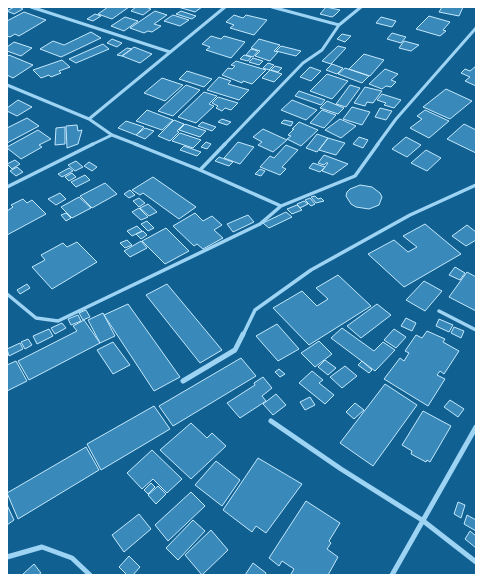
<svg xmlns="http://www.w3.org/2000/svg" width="483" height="582" viewBox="0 0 483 582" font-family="Arial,sans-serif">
  <rect width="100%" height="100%" fill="#116092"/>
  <path fill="#398aba" stroke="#c4e8fd" d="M14 7H19L23 9 14 14 7 11Z
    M108 7H129L112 19 98 14Z
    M136 7H146L151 9 143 15 131 11Z
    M178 7H202L195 12Z
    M326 7 340 10 335 15 332 17 320 14Z
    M442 7H463L459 16 439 12Z
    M155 11 167 15 154 24 161 26 152 32 148 31 144 33 130 28Z
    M181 11 196 16 192 19 176 14Z
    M24 12 46 20 19 36 15 34 10 37 7 36V21Z
    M95 14 101 16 93 21 87 19Z
    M173 15 189 20 180 26 164 21Z
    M234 15 243 18 246 15 267 20 254 35 230 28 234 25 226 22Z
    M429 16 450 22 443 30 446 31 440 36 416 29Z
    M125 17 138 21 124 31 111 26Z
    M381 17 396 21 392 27 376 23Z
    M91 32 101 38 61 57 40 49 53 41 64 45Z
    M392 33 406 37 401 43 387 39Z
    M342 34 351 36 345 42 337 39Z
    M211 36 221 39 224 36 245 42 231 58 206 50 210 47 202 44Z
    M112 39 122 43 117 47 107 43Z
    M259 39 280 45 274 51 278 52 270 61 255 56 260 51 251 48Z
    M404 41 419 45 411 51 399 48Z
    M14 42 32 48 21 56 7 51V47Z
    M103 44 109 49 76 63 69 59Z
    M281 46 301 51 296 56 276 51Z
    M338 46 346 48 331 64 322 61Z
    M134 47 152 54 140 63 122 56Z
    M127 48 132 49 122 56 117 55Z
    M251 49 258 51 253 57 246 55Z
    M364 54 384 60 370 76 349 69Z
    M9 55 33 65 13 78 7 75V57Z
    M244 55 251 57 248 61 240 59Z
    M253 58 263 61 259 65 249 62Z
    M62 60 70 67 59 71 61 73 51 77 49 75 41 78 33 70Z
    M236 61 266 70 252 84 243 81 242 83 222 75 228 68 232 69 235 66 231 65Z
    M268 63 274 65 269 70 263 68Z
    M332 64 343 68 337 74 326 70Z
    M275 66 282 68 278 72 271 70Z
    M476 66V86L465 81 470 77 461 73 465 69 470 71Z
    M310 67 321 71 311 81 300 77Z
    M345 68 369 76 362 83 338 74Z
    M385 69 398 74 391 80 396 82 391 87 386 86 382 89 369 84Z
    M270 70 282 74 274 82 262 78Z
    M187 71 212 79 204 87 179 79Z
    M327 74 348 81 332 99 310 91Z
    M219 77 231 81 228 84 249 90 239 100 207 90Z
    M162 78 183 85 165 101 144 93Z
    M186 85 200 90 173 116 158 111Z
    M350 85 360 88 346 107 336 104Z
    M365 87 382 91 373 103 367 102 365 106 354 103Z
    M446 89 472 101 450 119 423 107Z
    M299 91 325 100 321 105 295 96Z
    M204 92 217 96 209 104 214 106 196 123 178 117Z
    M382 94 401 100 394 108 384 105 386 103 377 100Z
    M218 97 238 103 231 110 225 108 222 111 216 108 218 106 212 103Z
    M18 100 32 107 17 116 7 111V108Z
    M292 100 317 110 306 120 281 110Z
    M327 101 344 108 338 114 320 108Z
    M352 107 370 112 362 125 343 119Z
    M380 108 392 111 386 120 375 117Z
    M147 110 173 120 162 130 136 121Z
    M322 110 336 115 324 128 310 123Z
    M425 110 449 121 429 138 410 128 422 119 417 116Z
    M27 118 39 126 7 143V128Z
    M222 119 231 122 227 125 218 122Z
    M340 119 356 126 341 138 325 130Z
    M174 120 184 124 177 131 179 132 170 141 158 136Z
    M284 120 293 122 291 126 281 123Z
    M126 121 144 127 136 135 118 128Z
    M202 122 216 127 212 131 198 126Z
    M299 122 318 130 301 146 287 139 291 136 288 135 294 129H292Z
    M185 124 206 131 200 137 179 130Z
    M464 124 476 130V153L447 139Z
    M77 125 78 131 82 130 78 144 67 148 66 126Z
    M65 127V144L55 145 56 128Z
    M145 128 154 131 145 139 136 135Z
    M263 129 287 140 273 152 258 145 262 142 253 137Z
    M38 130 51 139 39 145 42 147 21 159 7 148V147Z
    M180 133 201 140 193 148 172 141Z
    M317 134 328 138 317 152 306 148Z
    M359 137 368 140 363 148 353 144Z
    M406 137 421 145 407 157 392 149Z
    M328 138 345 143 336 155 319 150Z
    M206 142 211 144 207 149 201 147Z
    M238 142 254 147 240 164 224 158Z
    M286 145 298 150 282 167 286 169 280 175 260 167 270 156 274 158Z
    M184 146 201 152 197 156 180 150Z
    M426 150 441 158 427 171 411 163Z
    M324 155 348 164 333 175 322 171 328 163H326L324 165 318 163Z
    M219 157 233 162 229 166 215 161Z
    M15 160 20 164 12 169 7 164Z
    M76 161 83 167 75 171 68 165Z
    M89 162 97 167 92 171 84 166Z
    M313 163 325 167 320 172 309 168Z
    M17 167 23 172 16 176 10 171Z
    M69 168 73 171 62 177 58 174Z
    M260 169 265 171 261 176 255 174Z
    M72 173 76 177 69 181 65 177Z
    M85 175 90 180 76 187 71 182Z
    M153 177 196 207 179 219 143 193 140 195 132 190Z
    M105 183 117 194 92 208 80 196Z
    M360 185 372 187 380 193 382 197 379 205 369 209 356 207 351 204 346 196 347 192 350 189Z
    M130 190 135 195 129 198 124 194Z
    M60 193 66 199 56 205 48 199Z
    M315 196 318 199 321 198 324 201 316 203 311 197Z
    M79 197 91 208 72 218 61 207Z
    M139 198 145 203 139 207 133 201Z
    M310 198 315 204 311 206 305 200Z
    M23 199 27 203 32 200 46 214 7 235V211L13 207 11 205Z
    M304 201 308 204 300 208 297 204Z
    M148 204 157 212 149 216 140 208Z
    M297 205 302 210 292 214 287 209Z
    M139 208 148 217 141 220 132 212Z
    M286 212 292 217 269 228 263 223Z
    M66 213 71 218 66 221 61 215Z
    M195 213 203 221 212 216 222 225 214 230 223 238 203 249 197 244 194 246 173 226Z
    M248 215 254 222 233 232 227 224Z
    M147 221 154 228 148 231 141 224Z
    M425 224 461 254 404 287 368 254 394 240 408 252 417 247 403 236Z
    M467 225 476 232V240L466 246 452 236Z
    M137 226 142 231 132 236 127 231Z
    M166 228 189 251 165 264 142 241Z
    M143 231 147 235 141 239 136 234Z
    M127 240 132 245 125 248 120 243Z
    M141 241 147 248 130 257 124 251Z
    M77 242 97 262 52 289 32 267 45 260 41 255 63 243 67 247Z
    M455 267 465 273 460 280 449 275Z
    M467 272 476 277V311L449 297Z
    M338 275 371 306 309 345 273 308 302 291 317 306 328 299 316 288Z
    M424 281 442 291 425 311 406 300Z
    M27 284 30 288 20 294 17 290Z
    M167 284 222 350 200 363 146 295Z
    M128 304 180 377 154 391 104 315Z
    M377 304 391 315 361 338 347 326Z
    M86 310 90 317 83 320 79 313Z
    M103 313 115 336 100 343 88 320Z
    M78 315 81 321 71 325 68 319Z
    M406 318 416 323 412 331 401 326Z
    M439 319 453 325 449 332 436 326Z
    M84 320 100 343 29 380 18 361 77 331 73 326Z
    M62 323 66 328 55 334 51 328Z
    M277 324 299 349 278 361 256 336Z
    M454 327 464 331 461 338 451 333Z
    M342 328 374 351 383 342 395 350 375 371 331 338Z
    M49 329 53 336 37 344 33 336Z
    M394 329 406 337 396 348 384 340Z
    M427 331 445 339 443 342 459 351 444 374 440 371 437 375 445 379 428 406 384 379 400 358 404 361 409 353 405 351 416 335 422 338Z
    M28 339 32 345 25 349 21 342Z
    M319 341 332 354 315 367 301 353Z
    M113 342 130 365 113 374 97 350Z
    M20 343 23 349 9 356 7 349Z
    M241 358 256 376 173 426 159 406Z
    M325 360 336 368 328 375 318 367Z
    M16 361 27 381 7 391V365Z
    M362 361 372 370 369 373 358 365Z
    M345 366 357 376 342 388 330 377Z
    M279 369 285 374 280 377 275 372Z
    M312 371 323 380 319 383 334 395 325 404 299 383Z
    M263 377 272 388 262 396 266 401 240 418 227 403 255 385 254 383Z
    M385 384 417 405 373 466 340 443Z
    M276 394 286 405 273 415 263 404Z
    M310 397 315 405 305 410 300 402Z
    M450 400 464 409 458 417 444 407Z
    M355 403 364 410 354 419 346 412Z
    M154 406 170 429 101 470 87 444Z
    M423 411 451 426 430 462 427 460 426 462 411 454 412 451 402 445Z
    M191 423 207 438 212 433 226 446 191 479 160 450Z
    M86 447 99 470 18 519 7 493Z
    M152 450 182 479 167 493 153 479 142 489 127 473Z
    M258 458 302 484 266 533 256 526 252 532 223 510Z
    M216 461 240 480 222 506 195 485Z
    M151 483 155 487 148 494 144 490Z
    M158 486 166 494 156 504 148 495Z
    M191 492 205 506 168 541 155 525Z
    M306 501 340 523 329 541 331 543 327 549 338 557 328 575H292L291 574 294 569 282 561 279 566 269 558Z
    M458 502 465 505 461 518 454 514Z
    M7 505 14 520 7 525Z
    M139 514 151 529 124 552 112 535Z
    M467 515 476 520V531L464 524Z
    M193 520 205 531 178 560 166 548Z
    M211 530 228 550 202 575 185 555Z
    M470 531 476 536V548L465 539Z
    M129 556 140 567 133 575H127L119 567Z
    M253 563 266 573 265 575H245Z
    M34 564 41 573 38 575H22Z"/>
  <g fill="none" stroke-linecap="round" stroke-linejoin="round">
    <path stroke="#9dd3f3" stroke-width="3" d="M31 7 170 52
      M272 7 339 25
      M7 85 89 119 112 135 138 145
      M89 119 225 7
      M91 145 112 135
      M224 145 303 63 322 50 339 25 361 7
      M377 145 396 119 476 28"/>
    <path stroke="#9dd3f3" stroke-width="3.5" d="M135 144 200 170 281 206 355 176 378 144
      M200 170 225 144
      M7 187 93 144
      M7 294 36 318 58 321 260 224 281 206
      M439 311 476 330
      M243 335 255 310 311 270 410 215 476 185"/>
    <path stroke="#9dd3f3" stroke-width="5" d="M183 381 235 350 243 334
      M271 421 341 469 422 520 476 562
      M7 557 42 547 72 558 90 575
      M392 575 476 427"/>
  </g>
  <rect width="483" height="582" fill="none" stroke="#ffffff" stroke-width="16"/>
</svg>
